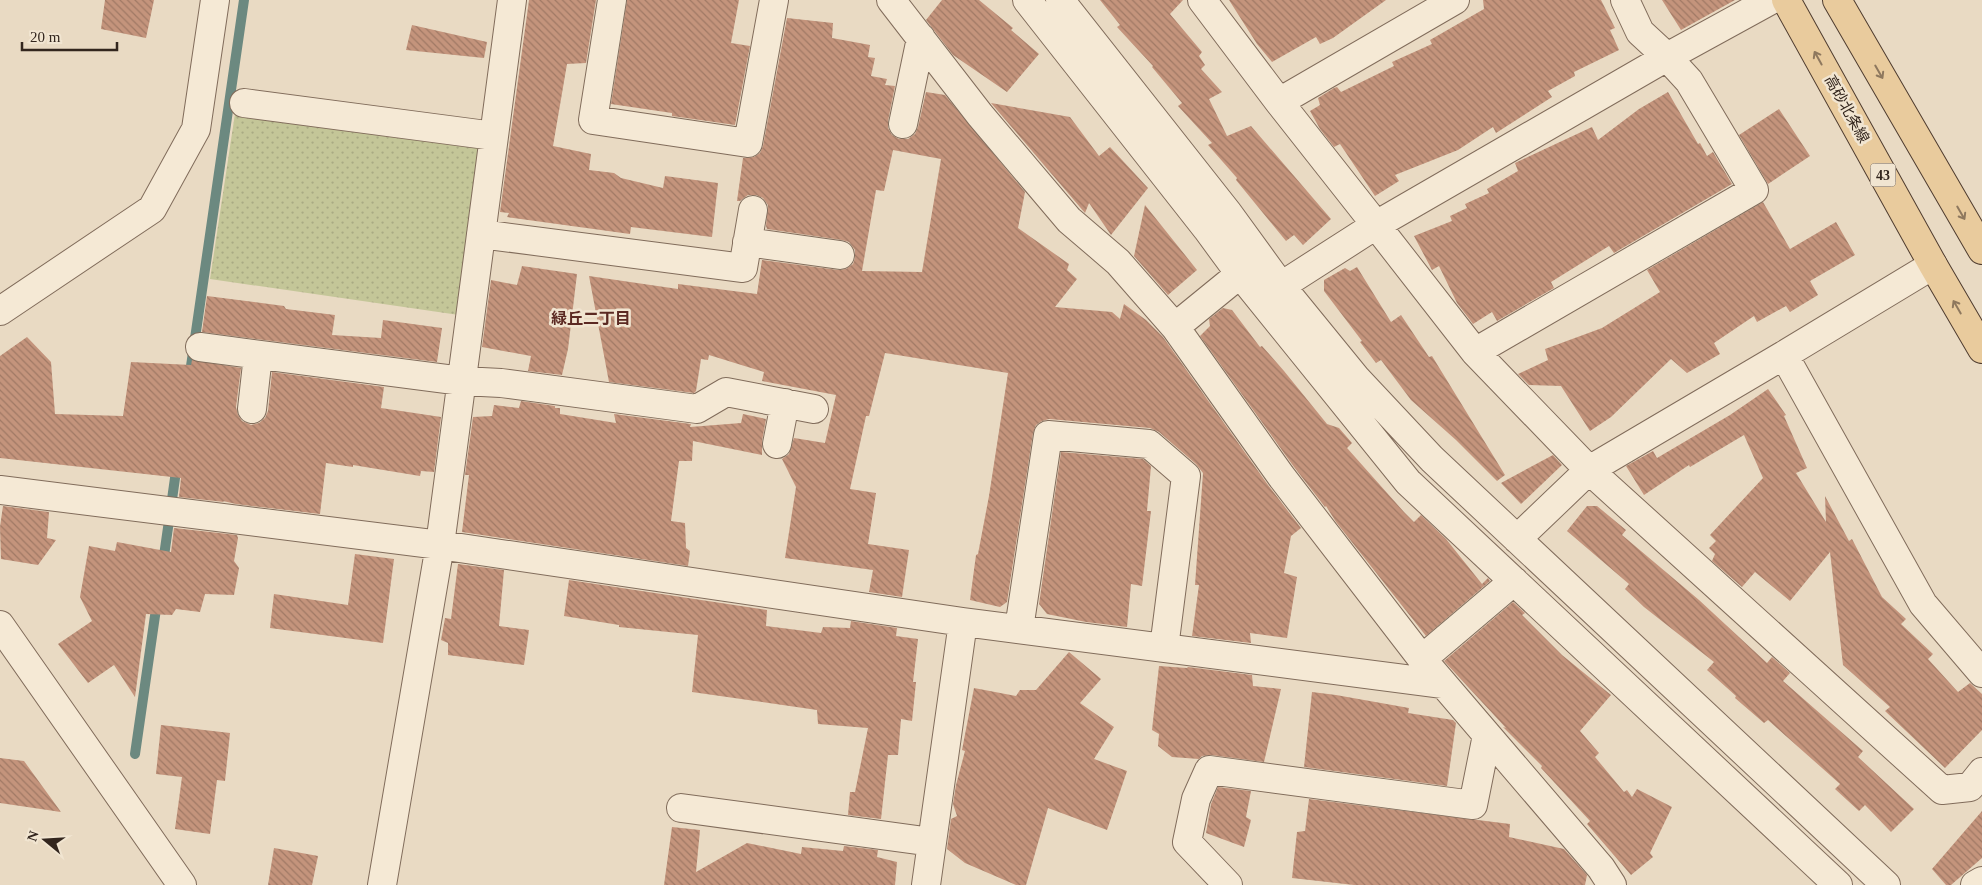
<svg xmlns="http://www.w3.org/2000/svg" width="1982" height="885" viewBox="0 0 1982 885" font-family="'Times New Roman','Noto Sans JP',serif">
  <defs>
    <pattern id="park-dots" width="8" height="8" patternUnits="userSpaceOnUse" patternTransform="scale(1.25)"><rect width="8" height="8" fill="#c4c698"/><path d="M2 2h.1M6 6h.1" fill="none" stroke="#a9aa83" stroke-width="1.8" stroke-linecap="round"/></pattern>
    <pattern id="building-back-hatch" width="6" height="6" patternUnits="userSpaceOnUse" patternTransform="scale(1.25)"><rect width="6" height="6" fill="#c4947c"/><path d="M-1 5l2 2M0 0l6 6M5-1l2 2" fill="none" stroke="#a07965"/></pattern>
  </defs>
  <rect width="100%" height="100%" fill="#e9dac3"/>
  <path fill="url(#park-dots)" d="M236 107 485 144 459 315 210 279Z"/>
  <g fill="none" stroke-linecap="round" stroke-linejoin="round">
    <path stroke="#6c8980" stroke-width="10" d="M190 373 244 0
      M163 563 177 464
      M135 754 157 602"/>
  </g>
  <path fill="url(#building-back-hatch)" fill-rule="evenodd" d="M105 0H154L146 38 101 29Z
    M529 0H596L586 63 567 64 553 146 591 154 589 170 614 173 621 178 663 188 665 176 718 183 712 237 631 227 630 234 507 217 509 213 500 212Z
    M627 0H739L731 43 750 46 735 125 672 116V113L611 104Z
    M942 0H979L1013 28 1011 30 1039 54 1007 92 953 55 926 20Z
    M1100 0H1183L1170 14 1202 52 1199 56 1205 65 1201 69 1222 92 1209 99 1227 136 1251 126 1331 219 1303 245 1294 235 1286 241 1236 180 1237 178 1208 145 1212 143 1178 106 1182 103 1152 67 1153 66 1117 27 1120 25Z
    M1229 0H1386L1333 38 1320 44 1316 37 1272 62 1257 44Z
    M1483 0H1601L1615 28 1610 30 1619 50 1574 72 1575 76 1548 91 1552 97 1496 133 1493 127 1458 150 1395 175 1399 181 1375 196 1340 144 1334 147 1320 129 1310 111 1320 105 1318 98 1334 88 1337 87 1341 92 1394 66 1392 62 1432 44 1430 40 1484 9Z
    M1662 0H1735L1681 30Z
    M787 18 833 23 832 38 870 45 868 57 875 58 871 76 887 79 885 85 895 86 888 121V128L892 135 899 139H908L915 134 918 127 926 92 945 95 1025 192 1018 228 1069 264 1067 270 1077 279 1055 307 1112 312 1120 319 1124 304 1146 320 1163 337 1268 485 1301 528 1291 536 1284 573 1297 577 1287 638 1250 633 1251 643 1192 636 1199 585H1195L1203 473 1196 464 1159 432 1150 428 1049 419 1042 421 1036 425 1033 433 1007 602 1000 607 970 600 976 555 978 554 989 496 1008 373 885 353 869 416H866L850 489 876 493 868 544 909 550 902 597 869 592 873 570 785 558 796 487 782 459 789 454 794 438 825 443 836 395 762 381 764 372 709 355 708 360 701 359 696 391 694 393 609 382 589 276 678 289V284L757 294 762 260 838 270 846 269 853 264 855 258V250L849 242 842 240 767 229 766 226 768 205 763 198 756 195H748L740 201H737L743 158 754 157 760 153 763 146ZM893 150 941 159 922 272 862 271 876 190 884 191Z
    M412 25 487 42 484 58 406 50Z
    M1668 92 1698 144 1700 143 1707 156 1713 152 1732 184 1614 253 1609 246 1551 282 1554 288 1497 321 1492 312 1473 324 1457 303 1439 266 1432 270 1414 236 1452 221 1450 216 1467 208 1465 204 1489 193 1487 189 1518 171 1515 163 1592 127 1598 140 1639 109Z
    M991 103 1070 117 1099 156 1110 147 1148 188 1111 235 1089 203 1085 213Z
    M1779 109 1810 156 1768 184 1739 135Z
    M1763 202 1790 249 1836 222 1855 255 1810 281 1818 295 1790 312 1786 306 1757 322 1754 316 1714 343 1720 354 1687 373 1671 359 1611 417 1590 431 1561 386 1529 385 1518 374 1548 360 1545 349 1602 328 1660 292 1647 270Z
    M1145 205 1197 270 1168 295 1134 256Z
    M522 266 577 274 568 349 562 375 528 371 531 356 482 347 491 280 517 285Z
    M1357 267 1391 322 1401 315 1429 357 1432 356 1505 475 1497 481 1456 440 1411 400 1381 360 1376 363 1360 342 1362 341 1324 291V280L1345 268 1350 271Z
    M207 296 284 306 286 309 335 315 332 335 381 338 383 320 442 328 437 362 202 332Z
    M1223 308 1232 310 1260 347 1262 346 1284 371 1327 424 1339 428 1352 443 1347 448 1404 512 1414 522 1421 515 1446 539 1482 584 1488 578 1490 581 1426 636 1336 522 1326 506 1325 507 1294 467 1200 336 1210 326 1209 319Z
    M27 337 51 362 55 414 123 416 131 362 191 365 192 360 241 368 236 407 238 415 242 421 251 425 259 423 265 418 268 411 272 372 384 387 381 408 441 417 434 472 421 471 420 476 353 465V467L326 463 320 514 236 504 223 501 224 502 179 497 181 478 0 458V356Z
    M1768 389 1786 415 1784 416 1807 468 1796 473 1826 522 1825 496 1849 541 1852 539 1882 597 1906 619 1901 624 1933 654 1928 659 1958 692 1970 683 1982 694V730L1945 768 1885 711 1890 707 1843 665 1830 552 1790 601 1755 572 1742 587 1712 561 1715 554 1709 548 1716 541 1710 535 1763 478 1744 435 1690 467 1689 465 1644 495 1626 466 1653 451 1657 458 1730 415Z
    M521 401 555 406V408H560V414L616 423 614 414 691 424 690 427 741 423 743 414 766 419 762 441V455L693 441 692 461H679L671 521 685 523 686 548 690 551 688 566 462 532 469 475H465L473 417 492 416 494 405 519 408Z
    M1061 452 1143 459 1151 466 1147 511H1151L1142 586 1131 584 1127 627 1086 622 1047 614 1039 604Z
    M1553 455 1562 465 1521 504 1501 483Z
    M3 506 49 512 47 538 56 540 38 565 1 559 0 527Z
    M1587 506H1597L1626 530 1622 535 1699 600 1767 663 1772 657 1790 673 1783 681 1863 751 1858 757 1914 809 1891 832 1865 805 1859 811 1835 789 1840 784 1768 720 1764 723 1735 698 1736 696 1707 670 1714 662 1644 607 1625 589 1629 584 1567 531Z
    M174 528 237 535 238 538 234 561 239 568 234 595 205 594 200 612 176 609 172 615 146 614 135 697 114 665 88 683 58 644 92 621 80 597 89 546 115 551 117 542 171 552Z
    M355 554 394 559 383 643 270 628 274 594 348 605Z
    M458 564 504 570 499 626 529 630 524 665 448 655V643L441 640 445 618 451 619Z
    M569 580 767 610 766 626 821 633 823 627 850 628 851 621 897 628 896 636 918 639 913 682H916L912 721 901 719 898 755H888L881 819 848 815 850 792H855L868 728 818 724 817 710 692 692 698 635 619 627V625L564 616Z
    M1513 602 1525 613 1522 615 1562 655 1611 695 1580 731 1599 753 1595 757 1624 792 1627 790 1632 797 1637 789 1672 807 1650 853 1653 857 1631 875 1587 824 1590 821 1541 768 1542 766 1503 727 1506 728 1444 661Z
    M1069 652 1101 679 1080 703 1114 727 1094 759 1127 771 1107 830 1048 808 1026 885H1016L965 863 947 849 951 819 957 816 953 804 956 785 965 751 962 750 974 688 1016 696 1020 690H1036Z
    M1159 666 1187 668 1188 667 1252 675 1253 686 1281 689 1264 762 1211 755 1202 756 1199 759 1172 757 1158 746 1159 734 1152 730Z
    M1312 692 1336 695 1409 708 1408 713 1453 720 1456 723 1447 786 1304 767Z
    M161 725 230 733 225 781 217 780 210 834 175 829 182 777 156 774Z
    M0 758 24 761 61 812 0 803Z
    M1218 787 1251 791 1246 817 1251 820 1244 847 1206 833 1211 804Z
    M1309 799 1510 824 1509 837 1564 849 1587 875 1585 885H1354L1292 878 1297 832 1305 831Z
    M1982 811V858L1951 885H1946L1932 869Z
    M672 827 700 830 696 872 747 843 801 854 802 847 843 851 844 846 878 850 877 857 897 862 895 885H664Z
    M274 848 318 856 312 885H268Z"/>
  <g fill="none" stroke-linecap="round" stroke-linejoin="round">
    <g stroke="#816c5b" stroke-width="30">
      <path id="minor" d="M612 0 593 120 748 143 774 0
        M891 0 980 115 1069 220 1118 262 1175 327 1281 476 1422 659 1601 868 1612 885
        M1027 0 1207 229 1240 274 1408 482 1838 885
        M1060 0 1228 213 1281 286 1356 378 1432 459 1886 885
        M1202 0 1279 102 1455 0
        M1279 102 1376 225 1667 57 1771 0
        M244 103 494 136
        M903 124 921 38
        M481 234 743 268 753 210
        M747 242 840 255
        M1281 286 1376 225 1475 352 1754 190 1689 81 1667 57 1640 32 1625 0
        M0 311 152 209 196 129 215 0
        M1175 327 1240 274
        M200 347 462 381 501 383 697 409 726 392 814 409
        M1475 352 1589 470 1517 539
        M1784 355 1933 265
        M252 409 258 355
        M777 444 785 403
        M0 490 440 545 963 622 1443 684
        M0 625 182 885
        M1019 629 1048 435 1149 444 1186 476 1164 648
        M1422 659 1514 581
        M1982 673 1923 604 1784 355 1589 470 1942 790 1970 787 1982 772
        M681 808 932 842
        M382 885 440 545 512 0
        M926 885 963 622
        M1228 885 1187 842 1196 799 1209 770 1473 805 1487 735
        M1975 885 1982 881"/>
    </g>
    <g stroke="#4f3c2f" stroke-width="30">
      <path id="major" d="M1786 0 1933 265 1982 349
        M1837 0 1982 250"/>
    </g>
    <use href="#minor" stroke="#f5e9d5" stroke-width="28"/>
    <use href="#major" stroke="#e9cb9d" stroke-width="28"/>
  </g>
  <defs><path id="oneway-shaft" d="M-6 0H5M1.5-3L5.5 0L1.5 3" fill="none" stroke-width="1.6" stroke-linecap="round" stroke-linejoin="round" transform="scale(1.25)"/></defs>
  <g stroke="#8e785e">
    <use href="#oneway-shaft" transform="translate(1818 58) rotate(-119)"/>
    <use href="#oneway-shaft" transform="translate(1879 72) rotate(60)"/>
    <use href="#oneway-shaft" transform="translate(1961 213) rotate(60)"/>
    <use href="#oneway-shaft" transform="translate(1957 307) rotate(-120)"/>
  </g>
  <g text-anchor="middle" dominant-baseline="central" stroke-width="5" stroke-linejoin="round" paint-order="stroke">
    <rect fill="#f1e5d1" stroke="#6c5f54" stroke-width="1" x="1870.5" y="163.5" width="25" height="23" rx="4"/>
    <g font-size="14" font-weight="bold" fill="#33261e">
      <text x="1883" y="175">43</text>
    </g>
    <g font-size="15" fill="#33261e" stroke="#f1e5d1">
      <text transform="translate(1847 109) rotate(61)">高砂北条線</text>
    </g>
    <g font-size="16" font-weight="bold" fill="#5b2922" stroke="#f1e5d1">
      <text x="591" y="318">緑丘二丁目</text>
    </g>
  </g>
  <g transform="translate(45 840) rotate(288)" stroke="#f1e5d1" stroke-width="4" paint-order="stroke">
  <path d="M0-4L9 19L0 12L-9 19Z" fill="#33261e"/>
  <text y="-8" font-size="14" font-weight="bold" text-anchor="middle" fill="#33261e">N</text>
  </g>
  <path d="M22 42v8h95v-8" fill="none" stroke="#33261e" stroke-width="2.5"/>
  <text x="30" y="42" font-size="15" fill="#33261e" stroke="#f1e5d1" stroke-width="4" paint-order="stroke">20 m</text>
</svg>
